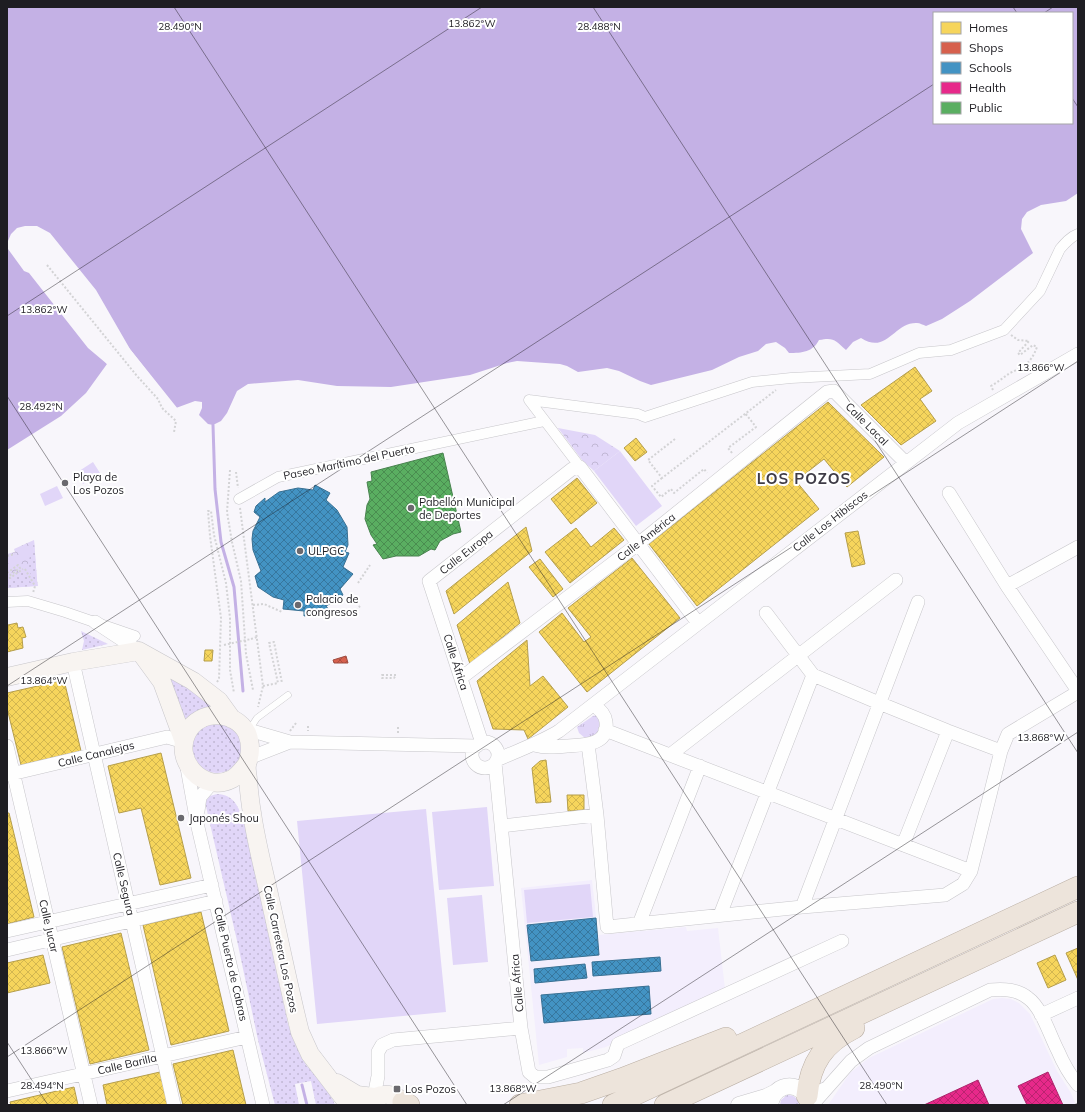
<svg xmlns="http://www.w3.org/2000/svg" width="1085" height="1112" viewBox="0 0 1085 1112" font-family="Mulish,sans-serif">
  <defs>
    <pattern id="grass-tufts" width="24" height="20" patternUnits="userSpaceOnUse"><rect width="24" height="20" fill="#e1d6f8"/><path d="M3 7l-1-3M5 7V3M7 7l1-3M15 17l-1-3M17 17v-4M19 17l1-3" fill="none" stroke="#c1b7d4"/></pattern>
    <pattern id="park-crowns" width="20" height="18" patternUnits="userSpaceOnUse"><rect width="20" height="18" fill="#e1d6f8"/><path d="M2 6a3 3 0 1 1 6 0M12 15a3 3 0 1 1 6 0" fill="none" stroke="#c1b7d4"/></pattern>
    <pattern id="garden-dots" width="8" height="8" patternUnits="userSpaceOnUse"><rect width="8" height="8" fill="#e1d6f8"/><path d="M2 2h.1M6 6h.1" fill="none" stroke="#c1b7d4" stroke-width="1.8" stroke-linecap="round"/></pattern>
    <pattern id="homes-cross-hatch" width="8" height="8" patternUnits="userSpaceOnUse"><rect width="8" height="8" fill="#f6d55c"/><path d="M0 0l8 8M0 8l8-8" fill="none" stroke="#d2b650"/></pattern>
    <pattern id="shops-cross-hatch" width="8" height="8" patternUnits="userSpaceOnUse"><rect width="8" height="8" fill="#d6604d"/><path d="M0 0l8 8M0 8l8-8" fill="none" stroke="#ad4f40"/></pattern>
    <pattern id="schools-cross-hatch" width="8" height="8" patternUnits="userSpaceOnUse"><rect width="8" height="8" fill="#4393c3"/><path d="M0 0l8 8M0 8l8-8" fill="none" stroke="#37779e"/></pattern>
    <pattern id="health-cross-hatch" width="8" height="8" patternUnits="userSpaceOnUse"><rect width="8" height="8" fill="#e7298a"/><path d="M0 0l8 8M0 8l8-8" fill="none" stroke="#bb2370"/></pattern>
    <pattern id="public-cross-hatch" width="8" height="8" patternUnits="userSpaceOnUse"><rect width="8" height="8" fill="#5aae61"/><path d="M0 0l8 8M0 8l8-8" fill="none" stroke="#4a8d50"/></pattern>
  </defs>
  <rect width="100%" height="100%" fill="#f8f6fb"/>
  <path fill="#f3eefd" d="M592 880 598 935 686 927 687 931 718 928 725 989 606 1047 583 1053V1048L567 1049V1057L539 1065 521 888Z
    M1002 998 1011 999 1019 1003 1030 1014 1057 1071 1071 1093 1076 1105H828L850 1073 869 1058 993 999Z"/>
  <path fill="url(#grass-tufts)" d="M597 715 600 720V730L593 737 585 738 579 733 577 727 593 716Z
    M787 1095C794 1095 798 1098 799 1105H780L781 1100Z"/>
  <path fill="url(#park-crowns)" d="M558 428 595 435 620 451 594 471 582 460Z
    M34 540 37 581 38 586 7 588V554L15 552 14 549Z"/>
  <path fill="url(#garden-dots)" d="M34 540 37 581 38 586 27 568Z
    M23 570 33 586 7 588V581Z
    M81 631 108 644 82 650 84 641Z
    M167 672 217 707 183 726Z
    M192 748a25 25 0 1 1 50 0a25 25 0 1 1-50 0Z
    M217 794C234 794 239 808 244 822L288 1024 296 1046 306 1065 322 1083 333 1100 335 1105H316L311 1081 295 1084 299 1105H275L258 1040 238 945 205 802 210 796Z"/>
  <path fill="#e1d6f8" d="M620 451 662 506 636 526 594 471Z
    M93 462 100 473 83 484 76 473Z
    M57 486 63 498 45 506 40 494Z
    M487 807 494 886 439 890 432 812Z
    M426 809 446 1012 317 1024 297 821Z
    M590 884 593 917 527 923 524 890Z
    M482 895 488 962 453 965 447 898Z"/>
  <path fill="#c4b1e5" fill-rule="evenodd" d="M7 7H1078V193L1066 201 1041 205 1027 212 1022 219 1021 229 1033 253 970 301 942 319 926 326C923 325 920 323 917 323 894 322 887 355 861 338L853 342 846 350C835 340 834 337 819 340 813 352 802 353 789 353L785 348 776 342 766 344 758 351 739 357 712 370 651 385 640 381 619 371 607 368 578 372 567 366 560 364 517 361 507 363 470 375 391 387 337 386 298 380 248 384 237 391 227 413 221 421 213 425 208 424 199 415 202 408V402L195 401 176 408 43 238 39 235 27 233 17 243 20 256 107 364 86 393 61 416 7 450ZM934 13H1072V123H934Z"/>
  <path fill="#f8f6fb" d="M25 226H37L50 233 96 290 130 349 178 409H175L41 239 35 235H27L24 237 21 240 19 247 21 255 109 364H107L88 348 29 273 24 271 8 249V241L11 234 17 228Z"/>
  <path fill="url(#homes-cross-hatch)" stroke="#b59e4b" d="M915 367 932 391 920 399 936 421 901 445 861 405Z
    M828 402 884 457 847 487 824 459 796 481 819 509 697 606 649 544Z
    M636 438 647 452 635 461 624 448Z
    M577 478 597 503 571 524 551 499Z
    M526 527 532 551 454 614 446 591Z
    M576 528 591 547 614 528 624 540 570 583 545 552Z
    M858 531 865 564 852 567 845 533Z
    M632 558 680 618 587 692 539 632 562 613 584 642 591 637 568 608Z
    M540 559 563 589 553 597 529 567Z
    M508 582 520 623 470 664 457 625Z
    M17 623 18 628 23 627 26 637 22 638 23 648 7 652 8 625Z
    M527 640 530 686 543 676 568 707 528 739 524 730 493 729 477 681Z
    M205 650H213L212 661H204Z
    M64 680 81 751 21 765 7 708V693Z
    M161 753 191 878 160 885 141 808 119 813 108 766Z
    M546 760 551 802 536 803 532 768 540 761Z
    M567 795H584V810L568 811Z
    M7 813H9L34 917 7 924Z
    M201 912 229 1031 171 1045 143 925Z
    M121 933 149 1050 90 1064 62 947Z
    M1078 948V980L1066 953Z
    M43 955 50 983 7 993V963Z
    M1055 955 1066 980 1048 988 1037 963Z
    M233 1050 246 1105H183L173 1064Z
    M160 1072 168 1105H107L103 1085Z
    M74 1087 78 1105H11L10 1102Z"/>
  <path fill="url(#shops-cross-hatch)" stroke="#9f4c40" d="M346 656 348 663H334L333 660Z"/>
  <path fill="url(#schools-cross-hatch)" stroke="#387093" d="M315 485 330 493 326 500 337 510 347 527 348 545 345 552 349 553 343 567 353 574 340 589 343 595 335 601 326 606 329 610 304 616V611L283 609 284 600 273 597 258 587 255 576 261 571 253 550 252 539 253 531 260 517 254 512 256 506 265 498V502L279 492 298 488 313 490Z
    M596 918 599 955 531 961 527 925Z
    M660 957 661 971 593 976 592 962Z
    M585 964 587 978 535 983 534 969Z
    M649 986 651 1014 544 1023 541 995Z"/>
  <path fill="url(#health-cross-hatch)" stroke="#ab256b" d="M1048 1072 1063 1105H1027L1018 1086Z
    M978 1080 989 1105H924Z"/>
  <path fill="url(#public-cross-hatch)" stroke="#48824e" d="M443 453 461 532 453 534 440 541 435 550 431 549 419 556H396L383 559 373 545 377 544 371 535 365 519 367 505 370 499 367 482 372 481 371 472Z"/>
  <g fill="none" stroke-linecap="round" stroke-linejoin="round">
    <path stroke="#c4b1e5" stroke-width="3" d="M213 425 215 489 221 542 234 587 243 691
      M302 1085 307 1105"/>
    <g stroke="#c7c6ca" stroke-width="7">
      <path id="service" d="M249 730 257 718 288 695"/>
    </g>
    <g stroke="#c7c6ca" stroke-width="11">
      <path id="pedestrian" d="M529 400 638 414 645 417 752 382 791 378 870 374 919 353 951 350 1004 330 1040 291 1060 249C1065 243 1070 237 1078 234
        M529 400 580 467
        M239 499 278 477 544 421
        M7 602 28 601 65 612 135 636"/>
    </g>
    <g stroke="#c7c6ca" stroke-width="14">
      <path id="minor" d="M949 493 1007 586 1078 691
        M1007 586 1078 547
        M766 613 813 675 879 703 948 731 1001 751
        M95 622 139 651
        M73 662 174 1105
        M461 678 638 544 827 392 834 391 905 462
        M241 725 249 730 290 742 477 746
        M605 730 971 871
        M472 755a13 13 0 1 1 26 0a13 13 0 1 1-26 0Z
        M482 743 429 581 572 469 580 467 698 623
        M588 744 597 815 607 927 802 907 945 895 963 884 971 871 1001 751 1008 734 1078 692
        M534 745C545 748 556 747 568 746 584 745 609 745 606 722 605 714 600 709 593 705
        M7 746 91 1105
        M670 755 896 580
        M249 758 290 742
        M497 760C518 750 540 743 559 731L958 423 1078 354
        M186 762 197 823 263 1105
        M495 763 521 1028 529 1072 535 1077H548L608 1060 614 1056 618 1044 842 941
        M7 775 167 737 184 742
        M198 811 200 797 213 782
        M502 826 597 815
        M903 845 948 731
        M802 907 918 602
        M720 915 813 675
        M639 924 700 766
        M7 931 212 885
        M7 950 216 901
        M1041 1015 1078 998
        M827 1088 851 1061 869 1048 990 990C1004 989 1017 989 1028 998 1042 1008 1050 1036 1058 1051 1063 1063 1070 1075 1078 1085
        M7 1091 247 1037
        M374 1097 378 1076V1052L382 1045 393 1040 521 1028
        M812 1105 827 1088 820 1091"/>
    </g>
    <g stroke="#c7c6ca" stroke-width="17">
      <path id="tertiary" d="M739 1105 766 1097 776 1092
        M770 1105C774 1080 805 1080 809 1105"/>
    </g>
    <g stroke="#c7c6ca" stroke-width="19">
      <path id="secondary" d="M139 651 193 681 219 701 232 719
        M143 656 162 682 184 742
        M7 677 73 662 139 651
        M247 764C242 770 238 776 232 779 203 794 173 760 187 733 199 709 235 710 247 733 250 741 251 749 249 757 249 760 247 762 247 765 246 770 248 776 248 780 249 791 250 802 252 813 256 842 264 871 270 899 280 943 289 988 300 1032L310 1054 349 1105
        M337 1083 357 1095 374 1097
        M367 1104C377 1092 395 1091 405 1105"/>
    </g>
    <g stroke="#baafa4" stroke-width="22">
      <path id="trunk" d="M807 1096C810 1063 824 1043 854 1028
        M403 1102 409 1105
        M520 1105 581 1093 621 1079 726 1038
        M613 1105 1078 887
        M665 1105 1078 912"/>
    </g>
    <path stroke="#d3d3d5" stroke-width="2" stroke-dasharray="2 2" stroke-linecap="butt" d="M47 265 137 376 158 399 162 408 176 421 174 432
      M993 390 991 386C998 382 1004 377 1010 373 1025 366 1031 363 1037 347L1033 345 1020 355 1018 353 1029 341 1018 340 1011 335
      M675 439 648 460 662 478 776 390
      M732 453 728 448 756 427 745 413
      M230 470 227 512 232 542 241 581 246 654 253 690
      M236 472 238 488
      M662 478 652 486 661 497 671 489 674 493 704 469 707 473
      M240 508 263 686 258 707
      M7 556 15 554
      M25 569 35 586 33 593
      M7 573 18 565 20 568 9 576 10 578 23 569
      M358 583 370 565
      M349 602 353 598
      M253 605 264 604 282 612
      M356 610 360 606
      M251 639 257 637
      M382 675H396L394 678H382Z
      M217 682 219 679 221 618 210 536 208 511H211L214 535 226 583 230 618V670L234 693
      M263 686 278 683 269 643 274 642 282 683
      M308 726V731
      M290 731 296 723
      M398 733V727"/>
    <use href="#service" stroke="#fefefe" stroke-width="6"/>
    <use href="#pedestrian" stroke="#fefefe" stroke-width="10"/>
    <use href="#minor" stroke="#fefefe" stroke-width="13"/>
    <use href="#tertiary" stroke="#fefefe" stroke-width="16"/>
    <use href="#secondary" stroke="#f8f4f1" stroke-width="18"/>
    <use href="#trunk" stroke="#ede4db" stroke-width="21"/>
    <path stroke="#d3d3d5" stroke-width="2" stroke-dasharray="2 2" stroke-linecap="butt" d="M224 645 251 639"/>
  </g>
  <path fill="none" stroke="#1e1d22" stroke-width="1" stroke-opacity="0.45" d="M174 7 887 1105M593 7 1078 753M1013 7 1017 13M1044 13 1053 7M1072 98 1078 107M7 316 482 7M7 396 467 1105M7 686 934 84M7 1042 48 1105M7 1057 1078 361M503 1105 1078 732M1074 1105 1078 1103"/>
  <g fill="#6a696e" stroke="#fff" stroke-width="1.5">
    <circle cx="65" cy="483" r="4"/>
    <circle cx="411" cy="508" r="4"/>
    <circle cx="300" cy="551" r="4"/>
    <circle cx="298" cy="605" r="4"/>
    <circle cx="181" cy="818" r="4"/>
    <rect x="393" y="1085" width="8" height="8" rx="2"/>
  </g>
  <g text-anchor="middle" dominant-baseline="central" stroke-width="4" stroke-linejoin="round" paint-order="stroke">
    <g font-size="11" fill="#1e1d22" stroke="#fff">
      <text transform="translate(867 424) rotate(45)">Calle Lacal</text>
      <text transform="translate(349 462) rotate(-12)">Paseo Marítimo del Puerto</text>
      <text transform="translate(830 521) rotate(-38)">Calle Los Hibiscos</text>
      <text transform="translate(646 537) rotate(-38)">Calle América</text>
      <text transform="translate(466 552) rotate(-38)">Calle Europa</text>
      <text transform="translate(456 662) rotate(72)">Calle África</text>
      <text transform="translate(96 754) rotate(-14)">Calle Canalejas</text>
      <text transform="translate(124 884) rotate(77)">Calle Segura</text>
      <text transform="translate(49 926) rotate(77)">Calle Jucar</text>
      <text transform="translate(281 949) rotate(78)">Calle Carretera Los Pozos</text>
      <text transform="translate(231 964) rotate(77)">Calle Puerto de Cabras</text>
      <text transform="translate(517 983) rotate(-95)">Calle África</text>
      <text transform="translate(127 1064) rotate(-13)">Calle Barilla</text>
    </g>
    <g font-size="11" fill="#1e1d22" stroke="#fff" text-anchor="start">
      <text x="73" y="477">Playa de<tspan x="73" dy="13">Los Pozos</tspan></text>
      <text x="419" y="502">Pabellón Municipal<tspan x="419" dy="13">de Deportes</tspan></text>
      <text x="308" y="551">ULPGC</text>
      <text x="306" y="599">Palacio de<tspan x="306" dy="13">congresos</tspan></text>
      <text x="189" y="818">Japonés Shou</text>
      <text x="405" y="1089">Los Pozos</text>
    </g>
    <g font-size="15" font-weight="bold" letter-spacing="1" fill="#3f3c47" stroke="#fff">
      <text x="804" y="478">LOS POZOS</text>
    </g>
  </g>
  <g font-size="10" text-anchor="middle" fill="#1e1d22" stroke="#fff" stroke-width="4" stroke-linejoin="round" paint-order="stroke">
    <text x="472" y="27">13.862°W</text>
    <text x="180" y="30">28.490°N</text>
    <text x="599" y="30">28.488°N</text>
    <text x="44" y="313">13.862°W</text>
    <text x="1041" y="371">13.866°W</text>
    <text x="41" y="410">28.492°N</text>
    <text x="44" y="684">13.864°W</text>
    <text x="1041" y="741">13.868°W</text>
    <text x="44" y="1054">13.866°W</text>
    <text x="42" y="1089">28.494°N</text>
    <text x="881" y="1089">28.490°N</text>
    <text x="513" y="1092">13.868°W</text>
  </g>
  <rect width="1085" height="1112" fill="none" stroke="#1e1d22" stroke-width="16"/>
  <rect x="933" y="12" width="140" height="112" fill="#ffffff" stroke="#a5a5a7"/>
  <rect x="941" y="22" width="20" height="12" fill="#f6d55c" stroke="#a5a5a7"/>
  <text x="969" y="32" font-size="12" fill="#1e1d22">Homes</text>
  <rect x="941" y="42" width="20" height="12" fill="#d6604d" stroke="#a5a5a7"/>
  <text x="969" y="52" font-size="12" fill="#1e1d22">Shops</text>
  <rect x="941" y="62" width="20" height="12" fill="#4393c3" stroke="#a5a5a7"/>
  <text x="969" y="72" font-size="12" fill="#1e1d22">Schools</text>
  <rect x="941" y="82" width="20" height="12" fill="#e7298a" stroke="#a5a5a7"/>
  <text x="969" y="92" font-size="12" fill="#1e1d22">Health</text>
  <rect x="941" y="102" width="20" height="12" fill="#5aae61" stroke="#a5a5a7"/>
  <text x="969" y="112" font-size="12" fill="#1e1d22">Public</text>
</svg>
